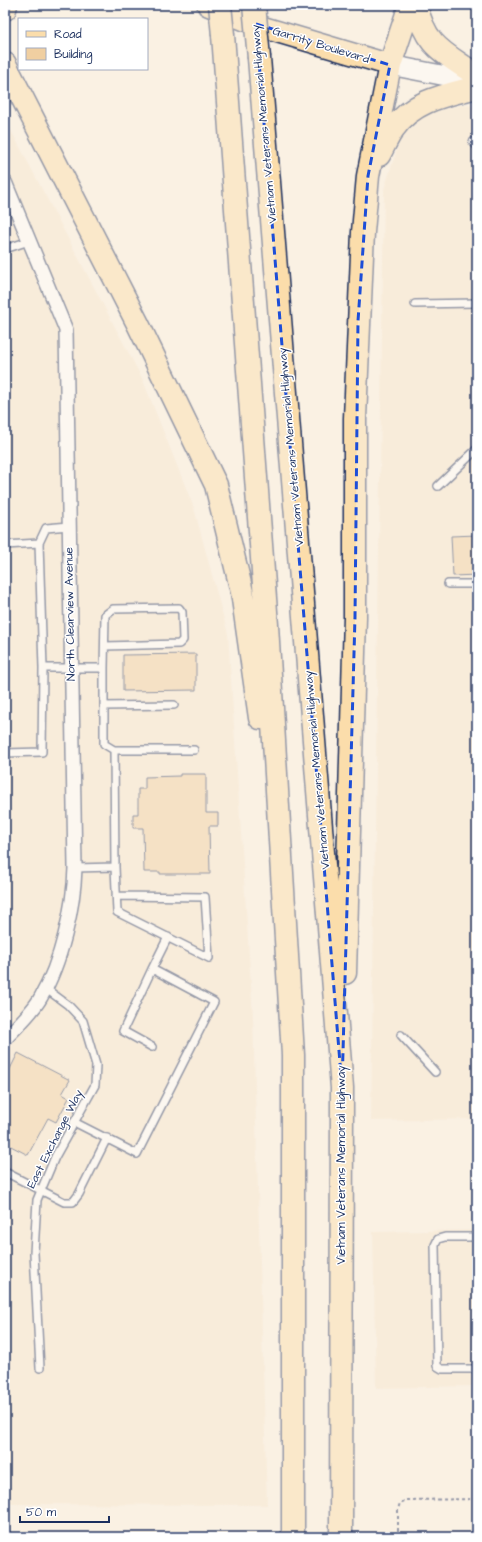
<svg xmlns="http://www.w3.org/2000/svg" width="482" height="1542" viewBox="0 0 482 1542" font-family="'Architects Daughter',sans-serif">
  <rect width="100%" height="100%" fill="#faf1e3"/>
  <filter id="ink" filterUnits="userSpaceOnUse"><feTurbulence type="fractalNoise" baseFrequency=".025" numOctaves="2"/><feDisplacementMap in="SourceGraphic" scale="8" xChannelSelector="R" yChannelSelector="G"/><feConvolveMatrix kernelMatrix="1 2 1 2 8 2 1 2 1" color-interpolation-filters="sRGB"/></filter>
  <g filter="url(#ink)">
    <path fill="#f7e7cf" d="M461 105 477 106V1119L371 1121 384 189 401 137 427 113Z
      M5 119 142 378 194 508 228 634 253 1016 267 1505 5 1504Z
      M477 1230V1386L376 1388 373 1232Z"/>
    <path fill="#f0cfa1" stroke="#1b2f5e" d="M477 535V575L453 576 451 536Z
      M196 654V690L123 691V655Z
      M180 774H206V813H218V826H209L210 874H160V872H144L143 828H133V814H138V789H145V777L180 776Z
      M18 1053 70 1080 62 1094 69 1098 56 1122 48 1118 28 1155 5 1143V1079Z"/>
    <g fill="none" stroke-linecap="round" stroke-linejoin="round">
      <g stroke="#1b2f5e" stroke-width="10">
        <path id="lane" d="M473 142 477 146
          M5 249 29 241
          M415 304 477 303
          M438 486 477 449
          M39 543 46 528 69 526
          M5 545 39 543 43 668 42 752 5 753
          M448 584H477
          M43 668H104V706L174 705
          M104 668 105 615 113 609 179 608 182 612 183 640 179 644 105 646
          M104 706V744L114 750
          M115 867 114 750H194
          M75 868 115 867 117 912 209 958 205 897 116 896
          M152 969 168 937
          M401 1035 435 1072
          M74 1122 137 1154 214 1002 152 969 123 1031 152 1047
          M5 1172 64 1202H73L79 1194 107 1138
          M477 1237H445L438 1239 435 1245 437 1366 442 1369H477
          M40 1368 34 1253 37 1200 55 1157 95 1085 96 1065 83 1021 68 1005 45 988"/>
      </g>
      <g stroke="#1b2f5e" stroke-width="16">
        <path id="street" d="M5 182 66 330 75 868C74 907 61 963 41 997 33 1012 17 1026 5 1039"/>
      </g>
      <g stroke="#1b2f5e" stroke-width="22">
        <path id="secondary" d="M390 65 477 82"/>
      </g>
      <g stroke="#1b2f5e" stroke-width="24">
        <path id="primary" d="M208 5 265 28 390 65"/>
      </g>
      <g stroke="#1b2f5e" stroke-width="25">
        <path id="highway" d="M416 5C426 48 444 52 477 76
          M5 9 6 5
          M223 35 267 625 293 1055V1537
          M259 58 342 1088 341 1537
          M5 64 138 324 216 485 242 592 260 718
          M379 155C384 146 388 136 394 128 414 100 446 95 477 87
          M345 973 355 617V418L363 232 368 176 390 65 410 5"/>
      </g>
      <path stroke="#1b2f5e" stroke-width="2" stroke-dasharray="3 3" stroke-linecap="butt" d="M398 1537V1509L400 1503 407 1500 477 1499"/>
      <use href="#lane" stroke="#fff" stroke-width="7"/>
      <use href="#street" stroke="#fff" stroke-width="13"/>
      <use href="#secondary" stroke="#fff" stroke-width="19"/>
      <use href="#primary" stroke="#fbddab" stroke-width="21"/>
      <use href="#highway" stroke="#fbddab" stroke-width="22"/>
      <g stroke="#1b2f5e" stroke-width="25" stroke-linecap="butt">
        <path id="highway-bridge" d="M220 5 223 35
          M254 5 259 58"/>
      </g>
      <use href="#highway-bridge" stroke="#fbddab" stroke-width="22"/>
    </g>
  </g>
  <path d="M0 0H482V1542H0ZM256 24 390 65 368 176 358 321 355 617 342 1088Z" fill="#faf1e3" fill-opacity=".55" fill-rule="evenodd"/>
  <path fill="none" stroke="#1d4ed8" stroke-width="3" stroke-dasharray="8 5" stroke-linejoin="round" d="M256 24 390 65 368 176 358 321 355 617 342 1088Z"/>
  <g text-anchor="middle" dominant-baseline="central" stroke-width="3" stroke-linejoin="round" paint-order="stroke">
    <g font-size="12" fill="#1b2f5e" stroke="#fff">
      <text transform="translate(321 45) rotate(17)">Garrity Boulevard</text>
      <text transform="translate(264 124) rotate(-95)">Vietnam Veterans Memorial Highway</text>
      <text transform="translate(291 447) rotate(-95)">Vietnam Veterans Memorial Highway</text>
      <text transform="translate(70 614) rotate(-91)">North Clearview Avenue</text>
      <text transform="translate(317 770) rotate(-95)">Vietnam Veterans Memorial Highway</text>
      <text transform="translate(55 1139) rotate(-63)">East Exchange Way</text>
      <text transform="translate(341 1165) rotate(-90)">Vietnam Veterans Memorial Highway</text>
    </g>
  </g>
  <rect width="482" height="1542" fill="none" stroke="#fff" stroke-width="20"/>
  <rect x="10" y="10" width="462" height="1522" fill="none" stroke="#1b2f5e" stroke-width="1.5" filter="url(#ink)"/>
  <rect x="18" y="18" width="130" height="52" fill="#ffffff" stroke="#a4acbf"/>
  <rect x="26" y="31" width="20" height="6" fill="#fbddab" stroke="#a4acbf"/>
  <text x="54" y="38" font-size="12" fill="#1b2f5e">Road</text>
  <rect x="26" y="48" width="20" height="12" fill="#f0cfa1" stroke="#a4acbf"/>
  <text x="54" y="58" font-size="12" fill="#1b2f5e">Building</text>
  <path d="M20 1516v6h89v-6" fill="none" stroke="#1b2f5e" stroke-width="2"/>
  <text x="26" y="1516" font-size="12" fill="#1b2f5e" stroke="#ffffff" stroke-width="3" paint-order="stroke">50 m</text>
</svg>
